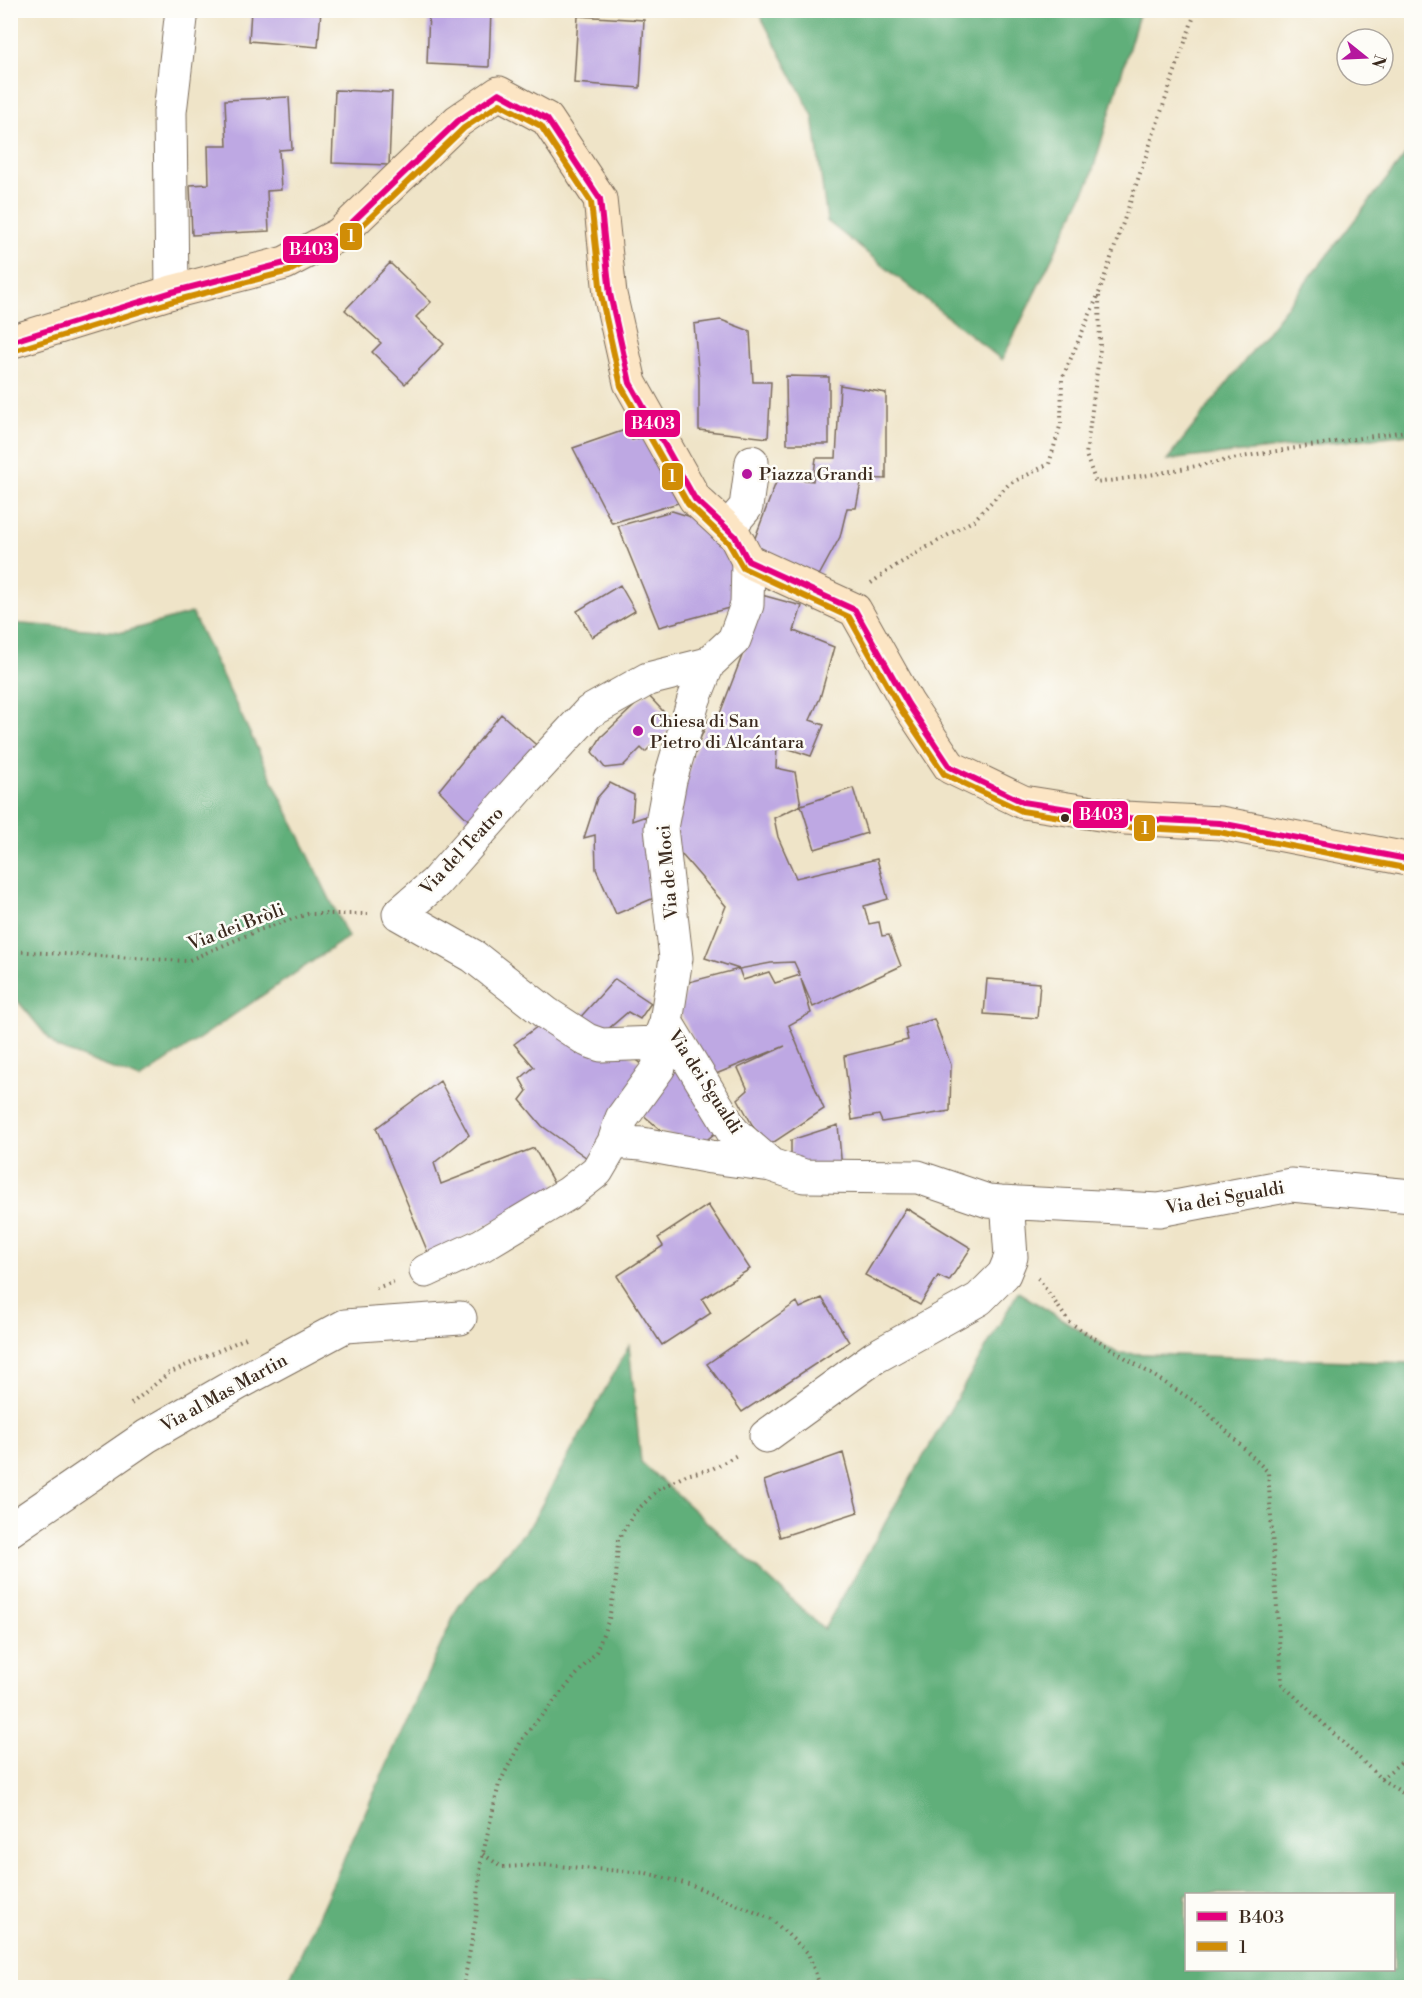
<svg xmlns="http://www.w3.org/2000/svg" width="1422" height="1998" viewBox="0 0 1422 1998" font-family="'Libre Bodoni',serif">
  <rect width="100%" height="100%" fill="#fdfcf7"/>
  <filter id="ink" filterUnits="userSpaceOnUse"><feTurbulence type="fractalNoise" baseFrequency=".0167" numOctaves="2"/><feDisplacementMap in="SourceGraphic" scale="12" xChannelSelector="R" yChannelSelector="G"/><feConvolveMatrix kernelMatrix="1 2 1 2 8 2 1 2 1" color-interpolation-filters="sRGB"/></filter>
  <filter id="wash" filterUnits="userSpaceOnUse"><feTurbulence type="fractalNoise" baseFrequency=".008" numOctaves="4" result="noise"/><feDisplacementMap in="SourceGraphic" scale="24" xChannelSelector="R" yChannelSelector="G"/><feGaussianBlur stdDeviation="1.35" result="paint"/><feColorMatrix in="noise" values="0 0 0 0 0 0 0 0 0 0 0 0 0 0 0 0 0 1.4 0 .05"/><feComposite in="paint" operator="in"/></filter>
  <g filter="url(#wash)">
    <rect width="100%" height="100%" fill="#efe4c8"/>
    <path fill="#61af7a" stroke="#4e6c4c" stroke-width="1.5" fill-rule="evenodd" d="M758 11H1140L1090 180 1002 360 827 221 813 116Z
      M1411 148V434L1167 460Z
      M192 613 348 937 140 1079 57 1048 11 993V623L123 632Z
      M1018 1292 1117 1353 1411 1363V1987H286L459 1605 530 1526 629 1346 641 1462 824 1629ZM1186 1894H1394V1970H1186Z"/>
    <g id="blocks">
      <path fill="#bea8e3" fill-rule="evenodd" d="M251 10H321L318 47 249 41Z
        M429 10H491L489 67 427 64Z
        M578 16 644 20 640 88 574 83Z
        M335 90 392 92 389 165 332 163Z
        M289 97 292 149 279 150 281 190 267 191 269 231 192 235 190 185 209 184 208 146H227L225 100Z
        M390 263 431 302 416 317 444 344 405 384 372 352 381 343 345 310Z
        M721 320 750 331 753 382H771L768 438 699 430V379L694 324Z
        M786 376 829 377V444H787Z
        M840 385 886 393V479L862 478 856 508H847L840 537 816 581 752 546 778 477 813 481 816 458H836Z
        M628 429 632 440 643 437 678 503 612 523 573 448Z
        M672 511 714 524 729 538 740 605 659 627 618 526Z
        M620 585 635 611 592 637 577 611Z
        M758 594 802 606 794 631 834 647 820 698 810 720 824 725 811 756 777 745 776 768 795 772 801 805 774 818 778 837 796 878 877 859 888 899 864 906 869 924 879 922 882 936 889 935 901 966 813 1007 801 979 811 1013 789 1025 824 1109 765 1148 738 1099 748 1090 738 1068 785 1046 711 1076 680 1011 689 982 739 969 705 958 726 906 683 856 670 849 692 757 709 719 719 716 745 648ZM794 962 800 975 775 983 769 972 743 980 739 969 771 963Z
        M647 694 675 724 645 752 641 748 623 766 605 768 592 752 601 737Z
        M501 714 542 750 476 828 439 790Z
        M610 783 634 795 632 821 646 816 666 893 616 914 596 869 595 835 584 838 597 798Z
        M853 788 867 833 815 849 801 805Z
        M615 979 651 1003 640 1019 628 1012 600 1036 576 1022Z
        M987 979 1040 983 1037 1018 984 1014Z
        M934 1019 951 1065 950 1111 882 1122 879 1115 852 1120 844 1056 908 1040 905 1028Z
        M546 1020 626 1052 651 1071 590 1160 542 1126 520 1100 527 1091 520 1079 534 1067 514 1044Z
        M675 1058 721 1128 697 1148 662 1131 635 1108Z
        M440 1081 469 1135 434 1163 441 1184 534 1148 557 1189 429 1255 376 1128Z
        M838 1125 842 1169 791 1170V1140Z
        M708 1205 750 1269 702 1299 711 1313 662 1345 617 1276 663 1246 658 1238Z
        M906 1208 971 1248 949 1281 938 1276 920 1305 865 1275Z
        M822 1298 849 1342 742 1412 707 1364 797 1302 800 1308Z
        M843 1453 858 1512 780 1537 764 1481Z"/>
    </g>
  </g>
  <g filter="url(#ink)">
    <use href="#blocks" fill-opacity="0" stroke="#7a6b5a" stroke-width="1.5"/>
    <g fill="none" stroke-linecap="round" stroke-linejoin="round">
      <g stroke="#7a6b5a" stroke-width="35">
        <path id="street" d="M172 292 170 112 182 10
          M727 529 746 507 752 462
          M666 1022 733 1132 771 1165
          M658 1043 601 1045 587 1040 546 1013 473 956 399 914 435 883 526 780 589 712 648 679 708 664
          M614 1142 642 1144 711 1157 771 1165 804 1176 918 1177 988 1201 1001 1202 1159 1210 1291 1185 1412 1196
          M426 1271 482 1245 569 1193 597 1171 614 1142 622 1118 659 1067 658 1043 666 1022 676 958 661 828 670 780 694 699 708 664 734 640 747 605 748 561
          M766 1436 875 1357 979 1299 1004 1274 1011 1257 1008 1214 1001 1202
          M10 1530 147 1436 237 1384 345 1326 460 1318"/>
      </g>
      <g stroke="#7a6b5a" stroke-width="35">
        <path id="secondary" d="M10 342 172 292 285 263 340 234 458 121 499 93 547 119 600 199 610 294 630 383 695 499 735 536 748 561 855 610 908 704 950 767 1023 802 1125 818 1220 823 1412 860"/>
      </g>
      <path stroke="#7a6b5a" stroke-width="4" stroke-dasharray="1.5 4.5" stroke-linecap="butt" d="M1099 296 1100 349 1086 455 1096 483 1155 474 1258 454 1412 430
        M871 583 895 566 974 520 1009 484 1049 464 1061 423 1062 379 1099 293 1196 10
        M10 951 187 961 259 930 308 914H368
        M1038 1278 1069 1322 1200 1405 1268 1472 1282 1684 1381 1779 1412 1799
        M376 1288 394 1282
        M131 1404 169 1373 246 1338
        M1381 1779 1412 1753
        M483 1854 502 1867 544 1865 646 1873 692 1885 771 1919 808 1953 821 1988
        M463 1988 476 1918 481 1862 499 1784 524 1736 596 1652 609 1619 616 1580 618 1540 634 1513 658 1490 686 1475 712 1469 739 1454"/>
      <use href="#street" stroke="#fff" stroke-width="33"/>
      <use href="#secondary" stroke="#fce5c4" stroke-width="33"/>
      <g stroke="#fdfcf7" stroke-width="10">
        <path id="bus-1" d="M10 342 172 292 285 263 340 234 458 121 499 93 547 119 600 199 610 294 630 383 695 499 735 536 748 561 855 610 908 704 950 767 1023 802 1125 818 1220 823 1412 860"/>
      </g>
      <g stroke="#fdfcf7" stroke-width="10">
        <path id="bus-2" d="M13 351 174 301 289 271 346 241 464 128 500 104 541 126 591 202 601 295 621 386 688 504 728 542 743 568 849 617 900 708 944 774 1022 811 1124 827 1219 832 1410 869"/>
      </g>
      <use href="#bus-1" stroke="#e5007d" stroke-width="6"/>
      <use href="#bus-2" stroke="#d18d06" stroke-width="6"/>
    </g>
  </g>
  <g fill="#b5179e" stroke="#fdfcf7" stroke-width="2">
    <circle cx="747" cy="474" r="6"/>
    <circle cx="638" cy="731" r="6"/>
  </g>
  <circle fill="#3b2a1e" stroke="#fdfcf7" stroke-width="2" cx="1065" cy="818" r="5"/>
  <g text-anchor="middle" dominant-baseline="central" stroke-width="5" stroke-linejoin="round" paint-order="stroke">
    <g font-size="18" fill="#3b2a1e" stroke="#fdfcf7" text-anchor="start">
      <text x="759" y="474">Piazza Grandi</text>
      <text x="650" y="721">Chiesa di San<tspan x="650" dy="21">Pietro di Alcántara</tspan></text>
    </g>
    <g font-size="18" fill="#3b2a1e" stroke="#fdfcf7">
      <text transform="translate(462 851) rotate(-47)">Via del Teatro</text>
      <text transform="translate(668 872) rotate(-95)">Via de Moci</text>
      <text transform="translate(236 927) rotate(-21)">Via dei Bròli</text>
      <text transform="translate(705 1082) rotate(57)">Via dei Sgualdi</text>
      <text transform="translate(1225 1198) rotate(-10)">Via dei Sgualdi</text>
      <text transform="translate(224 1393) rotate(-29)">Via al Mas Martin</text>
    </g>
  </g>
  <g stroke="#fdfcf7" stroke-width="2">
    <rect x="339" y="222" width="24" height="29" rx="6" fill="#d18d06"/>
    <rect x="282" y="235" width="57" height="29" rx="6" fill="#e5007d"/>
    <rect x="624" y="409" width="57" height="29" rx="6" fill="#e5007d"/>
    <rect x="661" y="462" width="23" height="29" rx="6" fill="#d18d06"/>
    <rect x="1072" y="800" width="57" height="29" rx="6" fill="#e5007d"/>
    <rect x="1133" y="814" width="23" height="28" rx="6" fill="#d18d06"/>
  </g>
  <g font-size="16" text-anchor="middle" font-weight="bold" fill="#fff">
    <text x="351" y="242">1</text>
    <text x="311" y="255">B403</text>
    <text x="653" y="429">B403</text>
    <text x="672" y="482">1</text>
    <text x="1101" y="820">B403</text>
    <text x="1145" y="834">1</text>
  </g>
  <rect width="1422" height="1998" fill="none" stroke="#fdfcf7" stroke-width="36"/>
  <rect x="1185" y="1893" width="210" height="78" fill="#fdfcf7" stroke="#afa8a0" stroke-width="1.5"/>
  <rect x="1197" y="1912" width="30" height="9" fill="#e5007d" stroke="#afa8a0" stroke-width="1.5"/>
  <text x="1239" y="1923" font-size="18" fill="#3b2a1e">B403</text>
  <rect x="1197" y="1942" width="30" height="9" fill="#d18d06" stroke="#afa8a0" stroke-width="1.5"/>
  <text x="1239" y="1953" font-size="18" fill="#3b2a1e">1</text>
  <g transform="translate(1365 57) rotate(108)"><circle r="28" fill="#fdfcf7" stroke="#afa8a0" stroke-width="1.5"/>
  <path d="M0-4.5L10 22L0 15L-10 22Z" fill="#b5179e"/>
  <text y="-9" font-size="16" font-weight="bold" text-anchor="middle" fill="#3b2a1e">N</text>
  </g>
</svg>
